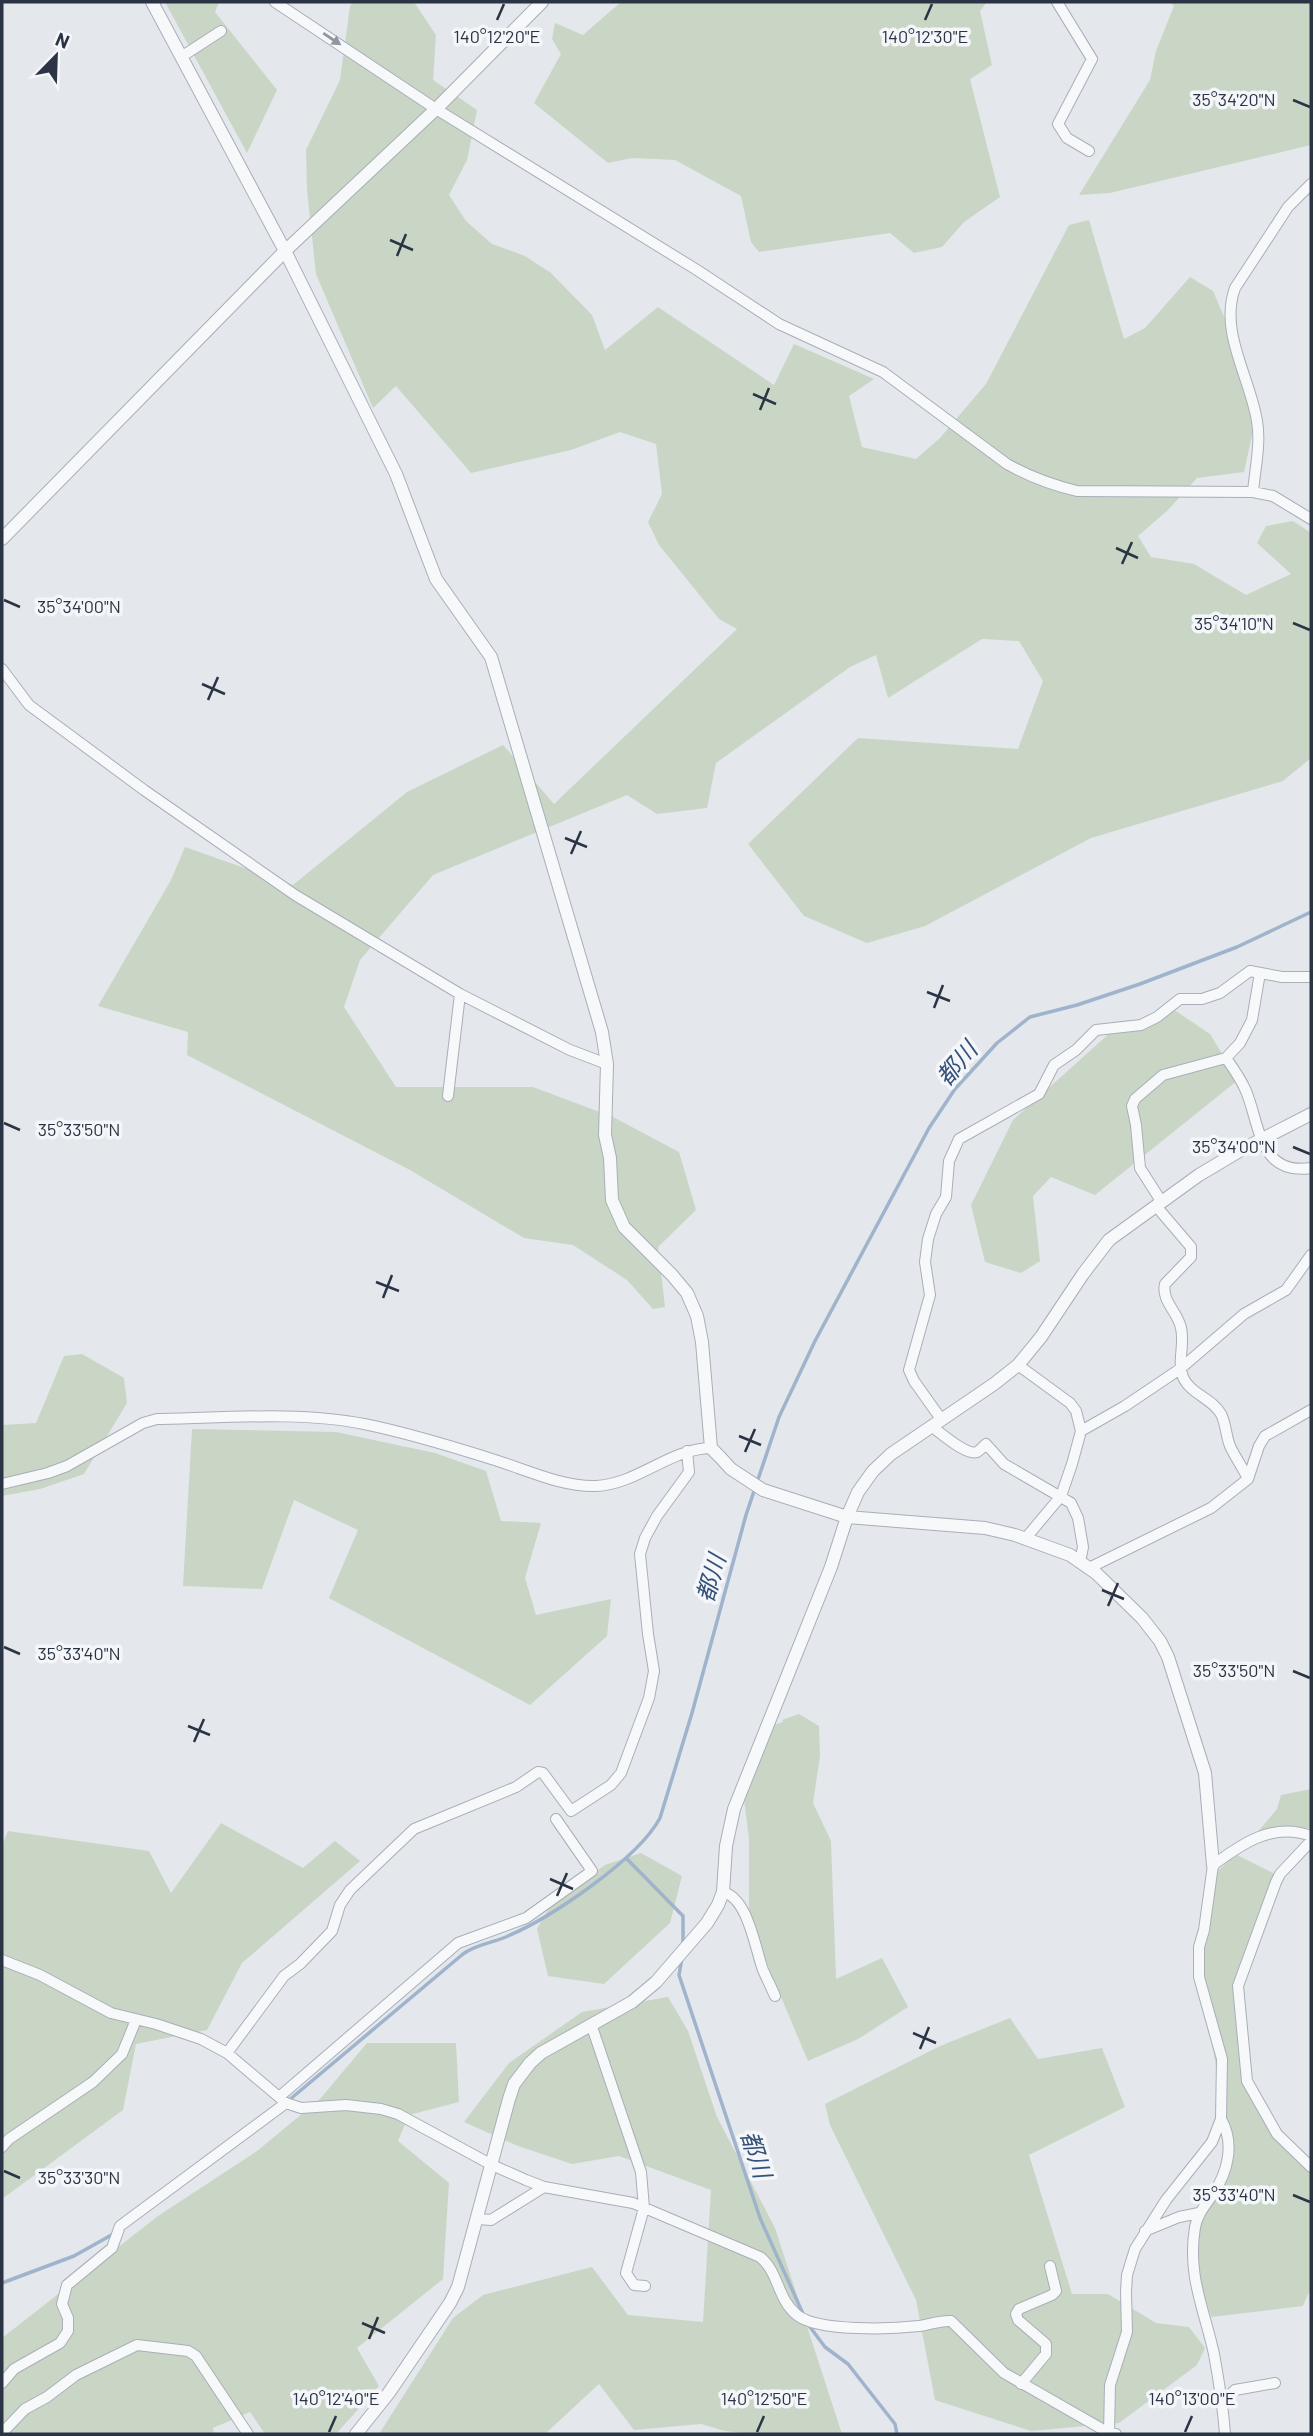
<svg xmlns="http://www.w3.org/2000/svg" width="1313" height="2436" viewBox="0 0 1313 2436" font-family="Barlow,'Noto Sans JP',sans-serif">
  <rect width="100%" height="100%" fill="#e4e7ec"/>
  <path fill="#c9d6c5" d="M165 2H219L215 12 277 90 247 153Z
    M353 2H414L436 35 433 80 477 110 467 160 449 195 466 221 492 244 525 256 551 273 592 315 605 350 658 307 774 385 794 344 874 379 849 396 862 447 916 459 940 438 986 384 1069 225 1089 220 1124 339 1145 328 1190 277 1213 291 1237 347 1257 413 1244 472 1197 478 1168 510 1138 536 1151 557 1194 564 1246 595 1291 574 1257 543 1266 526 1293 521 1311 533V758L1283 781 1091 838 925 926 867 943 804 916 748 844 858 738 1018 749 1043 681 1019 641 982 639 888 698 876 655 850 667 716 763 707 808 657 814 627 795 433 875 360 960 344 1007 396 1087H533L613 1117 679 1152 696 1210 658 1247 665 1307 653 1309 627 1280 573 1245 524 1238 410 1170 187 1055 188 1032 98 1006 171 880 185 847 293 885 407 792 503 745 554 804 737 629 719 619 659 545 648 522 662 494 656 444 620 432 571 450 471 473 396 386 373 408 316 274 307 190 306 150 340 80 350 6Z
    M621 2H987L980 11 992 65 970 79 1000 197 964 222 942 247 914 253 890 233 759 252 751 242 741 196 675 160 632 158 608 163 534 103 561 54 552 39 555 23 583 35Z
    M1170 2H1311V145L1110 193 1079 195 1150 80 1156 51 1174 6Z
    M1170 1007 1210 1034 1238 1080 1095 1195 1051 1177 1033 1196 1040 1261 1021 1273 985 1262 971 1205 1013 1120 1112 1031Z
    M82 1354 124 1378 127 1403 84 1474 40 1489 2 1496V1425L36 1423 64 1356Z
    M192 1429 336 1432 435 1453 486 1471 501 1521 541 1523 525 1578 536 1615 611 1599 607 1636 530 1705 329 1598 358 1530 294 1500 262 1589 183 1586Z
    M799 1714 819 1726 820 1756 813 1803 831 1841 836 1979 882 1958 908 2007 858 2039 808 2061 749 1921V1839L744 1799 768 1727 783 1722 782 1720Z
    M1311 1789V1828H1292L1255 1835 1277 1809 1281 1795Z
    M221 1823 303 1868 335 1841 360 1861 242 1963 207 2030 136 2044 123 2110 2 2199V1845L8 1831 149 1851 171 1893Z
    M641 1853 682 1876 670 1923 604 1984 548 1976 537 1929 551 1904 605 1865Z
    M1235 1854 1275 1874 1235 1982 1245 2083 1272 2133 1311 2170V2293L1308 2294 1303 2306 1211 2317 1195 2263 1201 2223 1233 2139 1221 2096 1200 1972 1217 1872Z
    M668 1997 688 2031 717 2117 775 2228 842 2434H754L725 2431 701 2424 634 2430 599 2384 545 2434H379L453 2318 483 2295 592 2267 628 2315 703 2322 711 2190 619 2156 572 2164 518 2146 464 2122 509 2063 582 2012Z
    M1010 2018 1038 2059 1102 2048 1125 2107 1029 2155 1072 2294H1108L1156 2323 1189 2327 1205 2348 1197 2365 1119 2423 1031 2431 935 2400 916 2300 830 2125 825 2104 940 2046Z
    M367 2043H456L459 2102 409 2115 398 2141 449 2183 443 2279 357 2348 379 2386 336 2434H265L250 2412 213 2428 214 2434H2V2338L158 2216 257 2151 320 2099Z"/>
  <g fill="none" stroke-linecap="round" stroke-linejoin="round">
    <path stroke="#9fb4cc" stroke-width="3.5" d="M627 1859 683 1916V1943
      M682 1958 679 1975 760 2218 804 2316
      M288 2101 463 1954C477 1944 493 1943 508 1936 552 1917 638 1859 660 1818L692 1713 746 1515 779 1417 815 1341 929 1128 955 1089 997 1043 1030 1017 1077 1005 1140 984 1237 947 1311 912
      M2 2283 74 2256 115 2233
      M807 2323 825 2347 848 2364 895 2424 897 2434"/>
    <g stroke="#a9aeb7" stroke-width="12">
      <path id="minor" d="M275 2 436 109 697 270 779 324 883 372 1007 464C1030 477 1052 485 1077 491L1253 492 1273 496 1311 519
        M1057 2 1092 59 1058 124 1067 138 1089 151
        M181 57 221 31
        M1253 492C1255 469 1261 443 1257 421 1250 377 1219 332 1235 288L1288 207 1311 184
        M2 669 29 705 144 790 295 895 460 994 570 1050 607 1064
        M1226 1058C1233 1068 1241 1079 1246 1091 1260 1125 1259 1176 1311 1168
        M448 1096 460 994
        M1161 1201 1140 1168 1136 1125 1132 1106 1135 1099 1163 1075 1226 1058 1240 1043 1252 1020 1260 973
        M1156 1206 1191 1247V1257L1165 1284C1161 1301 1178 1312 1181 1328 1185 1344 1177 1362 1183 1377 1190 1394 1212 1398 1221 1414 1226 1424 1226 1436 1230 1446 1235 1457 1243 1468 1248 1479
        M1018 1365 1070 1403 1076 1411 1081 1431 1072 1464 1061 1496 1025 1539
        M941 1419 914 1381 909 1370 930 1295 925 1262 928 1239 936 1214 946 1197 949 1161 959 1139 1039 1094 1054 1065 1076 1050 1096 1030 1141 1025 1157 1017 1180 999H1202L1220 993 1250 971 1282 977H1311
        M931 1426C940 1432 966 1456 977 1452 981 1450 983 1446 986 1444L1004 1464 1071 1503 1078 1518 1083 1547 1080 1562
        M1081 1431 1125 1406 1180 1369 1244 1314 1286 1290 1311 1255
        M2 1484 48 1473 67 1466 143 1423 157 1419C222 1418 301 1411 364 1424 409 1433 454 1447 498 1461 529 1471 563 1487 596 1486 638 1484 669 1449 711 1448
        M1089 1568 1211 1508 1248 1479 1259 1446 1265 1436 1311 1410
        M1311 1841 1280 1874 1276 1882 1238 1986 1247 2081 1277 2134 1311 2167
        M723 1892C748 1898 755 1948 763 1970 767 1979 771 1987 775 1996
        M2 1960 40 1975 111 2013 156 2024 201 2039 227 2053 286 2103 301 2108 346 2105 381 2109 398 2114 492 2165 526 2180 544 2187 633 2203 760 2257C779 2272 777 2299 797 2315 818 2332 892 2329 919 2326 929 2325 940 2320 951 2321L1004 2373 1109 2433 1116 2434
        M592 2027 641 2172 644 2208 626 2273 634 2285 645 2286
        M227 2053 284 1976 300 1964 332 1931 340 1905 350 1890 414 1829 516 1787 538 1772 543 1773 571 1811 611 1785 621 1773 649 1698 654 1671 648 1634 640 1554 645 1538 657 1516 689 1472 687 1451
        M279 2097 458 1943 526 1918 592 1871 556 1819
        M1221 2119C1235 2143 1228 2172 1213 2194 1205 2206 1198 2213 1195 2227 1187 2276 1204 2308 1214 2354 1219 2381 1223 2407 1225 2434
        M2 2147 9 2139 93 2082 122 2054 136 2020
        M478 2219 491 2220 544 2187
        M1145 2231 1179 2217 1199 2213
        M2 2383 14 2369 60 2343 68 2331V2318L62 2304 67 2285 112 2248 120 2226 286 2103
        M1021 2384 1046 2354V2344L1018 2320 1016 2314 1019 2309 1052 2295 1056 2291 1050 2266
        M1223 2402 1235 2390 1275 2383
        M2 2433 25 2409 47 2397 76 2375 137 2345 188 2351 196 2356 248 2434
        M1109 2434 1110 2385 1127 2332 1126 2292 1127 2275 1135 2249 1166 2200 1212 2142 1221 2119 1222 2059 1199 1977V1947L1204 1930 1213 1865C1243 1843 1273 1822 1311 1836"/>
    </g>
    <g stroke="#a9aeb7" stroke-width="14">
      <path id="tertiary" d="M152 2 285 251 396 474 436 579 491 657 602 1032 607 1064 605 1135 610 1158 612 1200 624 1227 672 1275 687 1293 697 1316 702 1342 711 1448 720 1457 731 1469 763 1490 847 1517 985 1528 1015 1535 1070 1555 1096 1573 1142 1618 1160 1641 1168 1657 1205 1773 1213 1865
        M2 539 285 251 436 109 542 2
        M356 2434 388 2394 450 2303 458 2287 509 2099 514 2084 530 2063 541 2053 632 2002 656 1982 707 1923 718 1905 723 1892 726 1846 734 1809 831 1567 847 1517 858 1492 873 1471 891 1454 994 1384 1018 1365 1041 1337 1083 1274 1109 1240 1199 1175 1241 1150 1311 1114"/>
    </g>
    <use href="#minor" stroke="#f7f8fa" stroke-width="10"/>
    <use href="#tertiary" stroke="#f7f8fa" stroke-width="12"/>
  </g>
  <defs><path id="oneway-solid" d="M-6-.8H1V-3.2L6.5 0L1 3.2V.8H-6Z" transform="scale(1.75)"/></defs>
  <use fill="#9196a0" href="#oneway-solid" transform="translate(332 39) rotate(34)"/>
  <path fill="none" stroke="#2b3445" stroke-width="2.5" d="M497 20 504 4M925 20 932 4M1293 100 1310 107M390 240 413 250M397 256 406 234M753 394 776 404M760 410 769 388M1116 548 1138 558M1122 564 1132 542M4 600 20 607M1293 623 1310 630M202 684 225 694M208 700 218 677M565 838 587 847M571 854 581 831M927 992 950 1001M934 1008 943 985M4 1123 20 1130M1293 1147 1310 1154M376 1282 399 1291M383 1298 392 1275M739 1436 761 1445M745 1452 755 1429M1102 1590 1124 1599M1108 1606 1118 1583M4 1647 20 1654M1293 1671 1310 1678M188 1726 210 1735M194 1742 204 1719M550 1879 573 1889M557 1896 567 1873M913 2033 936 2043M920 2049 929 2027M4 2171 20 2178M1293 2195 1310 2202M362 2323 385 2333M369 2339 378 2317M329 2432 336 2416M757 2432 764 2416M1185 2432 1192 2416"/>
  <g text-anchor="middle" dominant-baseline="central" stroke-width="7" stroke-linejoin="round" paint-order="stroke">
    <g font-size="24" font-style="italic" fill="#34527a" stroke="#f4f6f9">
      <text transform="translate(956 1063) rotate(-50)">都川</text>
      <text transform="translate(710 1578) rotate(-74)">都川</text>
      <text transform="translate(757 2154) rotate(72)">都川</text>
    </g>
  </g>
  <g font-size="18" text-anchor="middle" fill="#2b3445" stroke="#f4f6f9" stroke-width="7" stroke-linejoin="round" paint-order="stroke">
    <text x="497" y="43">140°12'20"E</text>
    <text x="925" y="43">140°12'30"E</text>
    <text x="1234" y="106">35°34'20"N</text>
    <text x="79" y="613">35°34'00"N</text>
    <text x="1234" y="630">35°34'10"N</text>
    <text x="79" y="1136">35°33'50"N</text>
    <text x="1234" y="1153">35°34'00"N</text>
    <text x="79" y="1660">35°33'40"N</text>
    <text x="1234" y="1677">35°33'50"N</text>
    <text x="79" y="2184">35°33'30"N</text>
    <text x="1234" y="2201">35°33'40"N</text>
    <text x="336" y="2405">140°12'40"E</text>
    <text x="764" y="2405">140°12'50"E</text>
    <text x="1192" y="2405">140°13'00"E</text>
  </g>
  <rect width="1313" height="2436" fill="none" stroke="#2b3445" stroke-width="7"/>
  <g transform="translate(56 56) rotate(23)" stroke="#f4f6f9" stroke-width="5" paint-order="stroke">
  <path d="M0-5L12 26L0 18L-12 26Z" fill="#2b3445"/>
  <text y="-10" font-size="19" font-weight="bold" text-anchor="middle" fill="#2b3445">N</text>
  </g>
</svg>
